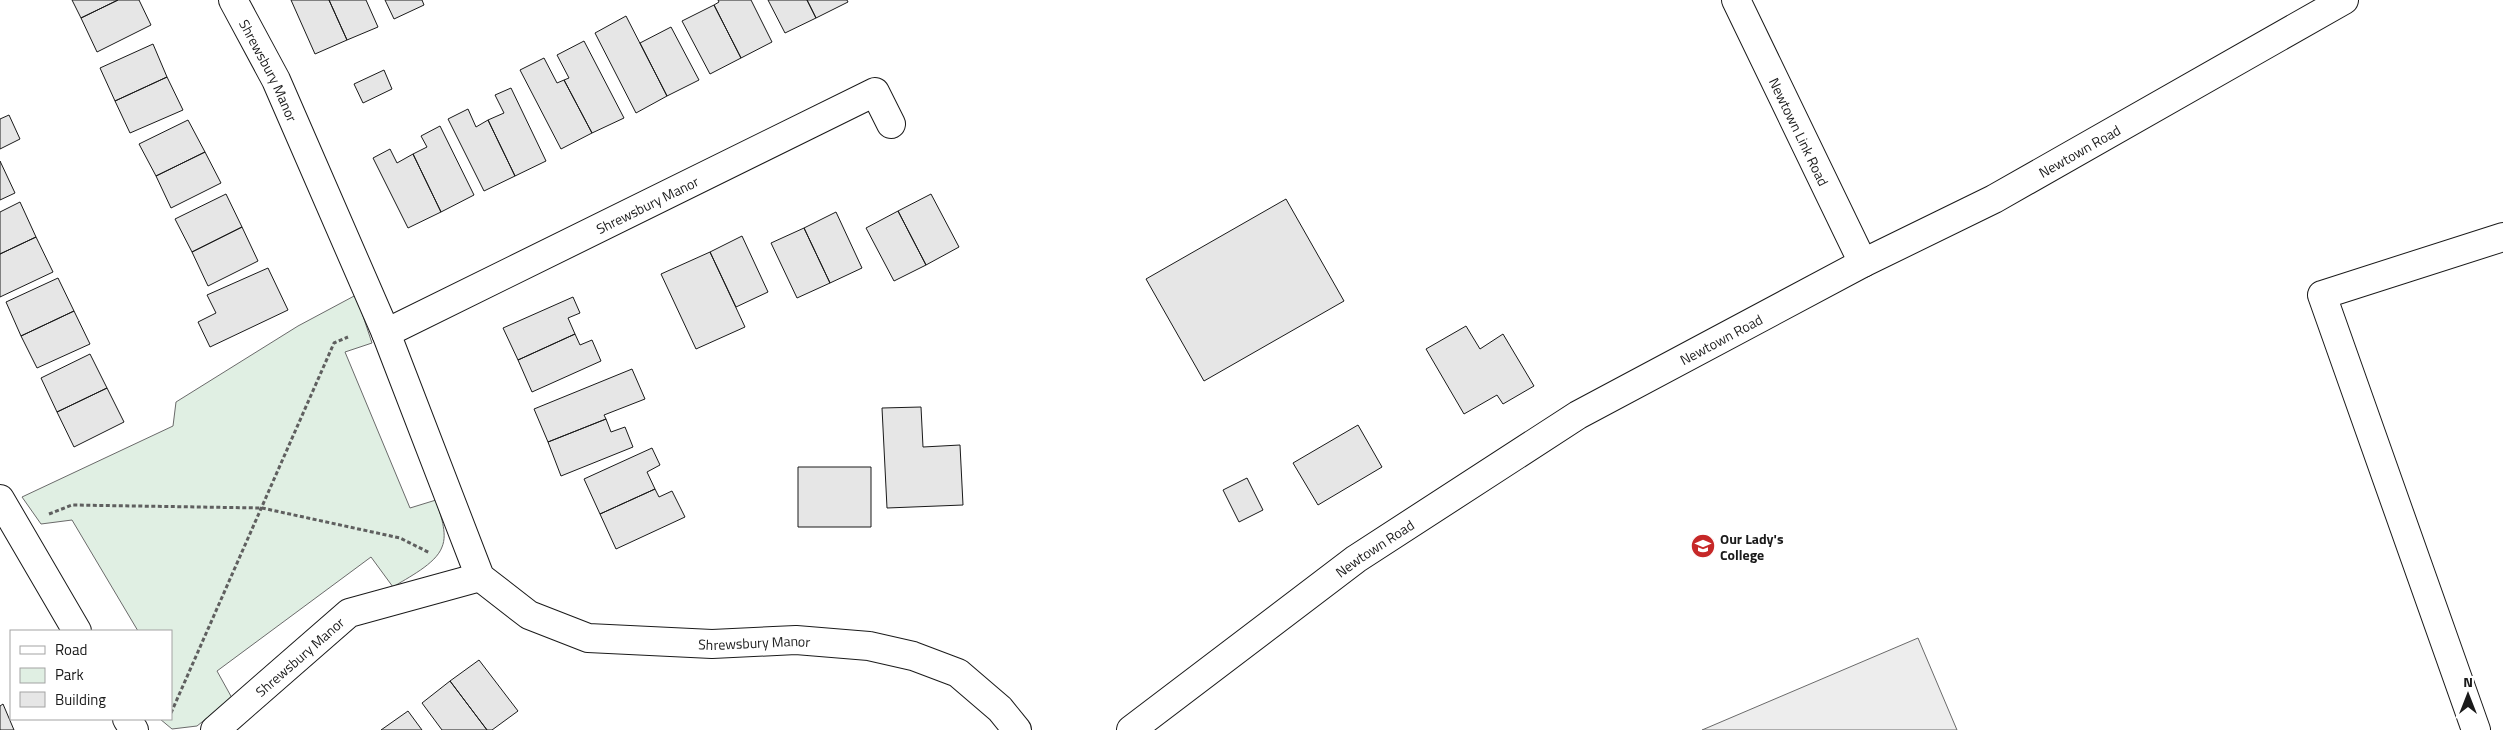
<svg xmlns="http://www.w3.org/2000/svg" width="2503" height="730" viewBox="0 0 2503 730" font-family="'Titillium Web',sans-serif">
  <rect width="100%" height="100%" fill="#fff"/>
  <path fill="#e0efe3" stroke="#6a6a6a" d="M356 295 372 343 345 352 410 508 436 500C440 514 448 533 442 547 436 564 407 578 393 587L371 557 217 671 232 698 197 726 172 729 160 719H171V631H138L72 520 41 524 22 497 173 426 176 402 298 326Z"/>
  <path fill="#ededed" stroke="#6a6a6a" d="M1918 638 1957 730H1702Z"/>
  <path fill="#e6e6e6" stroke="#1a1a1a" d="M72 0H118L81 18Z
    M118 0H139L151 25 97 52 81 18Z
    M291 0H329L347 40 315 54Z
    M329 0H366L378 27 347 40Z
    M385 0H422L424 5 394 19Z
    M718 0H751L772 42 741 58 714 5 719 2Z
    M768 0H807L816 18 785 33Z
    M807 0H847L848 2 816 18Z
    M714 5 741 58 710 74 682 21Z
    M626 16 667 96 636 113 595 33Z
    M671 27 699 80 667 96 640 43Z
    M584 41 624 118 592 133 564 80 569 78 557 55Z
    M153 44 167 77 115 101 100 68Z
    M544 58 557 83 564 80 592 133 561 149 520 70Z
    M384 70 392 89 363 103 354 84Z
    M167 77 183 110 130 133 115 101Z
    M511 88 546 161 515 176 488 120 504 113 495 95Z
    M468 109 476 127 488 120 515 176 484 191 448 119Z
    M9 115 20 139 0 149V119Z
    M188 120 205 152 156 176 139 144Z
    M440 126 474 195 441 212 413 154 427 147 421 136Z
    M390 149 397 163 413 154 441 212 408 228 373 158Z
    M205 152 221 183 171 208 156 176Z
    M0 161 15 193 0 200Z
    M226 194 242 227 192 252 175 219Z
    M931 194 959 247 926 265 898 211Z
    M1286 199 1344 301 1204 381 1146 279Z
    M20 202 36 237 0 254V212Z
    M898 211 926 265 894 281 866 228Z
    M836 212 862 268 830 283 804 228Z
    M242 227 258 261 208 286 192 252Z
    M804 228 830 283 797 298 771 243Z
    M742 236 768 292 736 307 710 252Z
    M36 237 53 272 0 297V254Z
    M710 252 745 327 696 349 661 274Z
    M268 268 288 310 210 347 198 322 216 313 207 295Z
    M58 278 74 311 21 336 6 302Z
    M573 297 580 313 568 318 575 334 518 360 503 328Z
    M74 311 90 344 37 368 21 336Z
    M1466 326 1480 349 1503 334 1534 386 1503 404 1497 395 1464 414 1426 349Z
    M575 334 580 345 592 340 601 361 532 392 518 360Z
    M90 354 107 388 57 412 41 378Z
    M632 369 645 399 604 415 606 419 548 442 534 409Z
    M107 388 124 422 74 447 57 412Z
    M921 407 923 447 960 445 963 505 887 508 882 408Z
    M606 419 611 432 625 427 633 447 561 476 548 442Z
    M1358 425 1382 467 1318 505 1293 463Z
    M652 448 660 465 647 472 655 489 600 514 584 479Z
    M798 467H871V527H798Z
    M1247 478 1263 510 1239 522 1223 490Z
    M655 489 659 497 672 491 685 517 616 549 600 514Z
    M479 660 518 711 492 730H487L450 681Z
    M450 681 487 730H442L422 703Z
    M3 704 14 730H0V706Z
    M408 711 422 730H381Z"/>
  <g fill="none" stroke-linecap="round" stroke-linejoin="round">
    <g stroke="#1a1a1a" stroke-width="30">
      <g id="minor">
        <path id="s1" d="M233 0 276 80 386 333 480 577 529 615 588 638 712 644 796 640 869 646 913 656 958 673 1000 709 1017 730"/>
        <path id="s2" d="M1736 0 1863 263"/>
        <path id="s3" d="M386 333 875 92 891 124"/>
        <path d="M0 499 77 631"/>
        <path d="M127 719 134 730"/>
        <path id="s4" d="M215 730 349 613 480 577"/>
        <path id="s5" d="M1131 730 1356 559 1578 415 1863 263 1994 199 2344 0"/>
        <path d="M2476 730 2322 295 2503 237"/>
      </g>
    </g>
    <path stroke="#5f5f5f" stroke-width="3" stroke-dasharray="4 2.5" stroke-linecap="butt" d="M49 514 72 505 262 508 400 538 430 553
      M171 713 334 343 348 337"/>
    <use href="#minor" stroke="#fff" stroke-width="28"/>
  </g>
  <defs>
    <g id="school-disc" transform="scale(1.25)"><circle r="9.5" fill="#c62828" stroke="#fff"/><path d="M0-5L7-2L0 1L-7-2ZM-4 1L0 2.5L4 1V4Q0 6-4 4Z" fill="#fff"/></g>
  </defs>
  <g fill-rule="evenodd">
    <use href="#school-disc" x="1703" y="546"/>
  </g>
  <g text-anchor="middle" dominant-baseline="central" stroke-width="4" stroke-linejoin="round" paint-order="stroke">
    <g font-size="14" fill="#1a1a1a" stroke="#fff">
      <text stroke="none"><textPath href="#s1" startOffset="79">Shrewsbury Manor</textPath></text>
      <text stroke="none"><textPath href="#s2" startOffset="146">Newtown Link Road</textPath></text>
      <text stroke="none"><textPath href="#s5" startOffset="1114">Newtown Road</textPath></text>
      <text stroke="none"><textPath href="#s3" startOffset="291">Shrewsbury Manor</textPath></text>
      <text stroke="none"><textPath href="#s5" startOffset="709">Newtown Road</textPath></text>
      <text stroke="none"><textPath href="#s5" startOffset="304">Newtown Road</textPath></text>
      <text stroke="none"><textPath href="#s1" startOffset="920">Shrewsbury Manor</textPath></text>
      <text stroke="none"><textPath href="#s4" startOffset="112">Shrewsbury Manor</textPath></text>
    </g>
    <g font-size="14" font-weight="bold" fill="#1a1a1a" stroke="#fff" text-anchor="start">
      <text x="1720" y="538">Our Lady's<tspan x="1720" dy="16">College</tspan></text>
    </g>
  </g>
  <rect x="10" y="630" width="162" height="90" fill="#ffffff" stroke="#a3a3a3"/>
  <rect x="20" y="646" width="25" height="8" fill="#ffffff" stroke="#a3a3a3"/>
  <text x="55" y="655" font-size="15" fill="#1a1a1a">Road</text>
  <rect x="20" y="668" width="25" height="15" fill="#e0efe3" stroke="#a3a3a3"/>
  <text x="55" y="680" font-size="15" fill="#1a1a1a">Park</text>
  <rect x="20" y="692" width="25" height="15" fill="#e6e6e6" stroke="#a3a3a3"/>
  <text x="55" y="705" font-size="15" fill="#1a1a1a">Building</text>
  <g transform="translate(2468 695)" stroke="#ffffff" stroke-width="4" paint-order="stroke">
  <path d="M0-4L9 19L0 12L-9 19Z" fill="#1a1a1a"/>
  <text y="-8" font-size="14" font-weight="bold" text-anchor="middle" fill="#1a1a1a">N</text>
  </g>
</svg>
